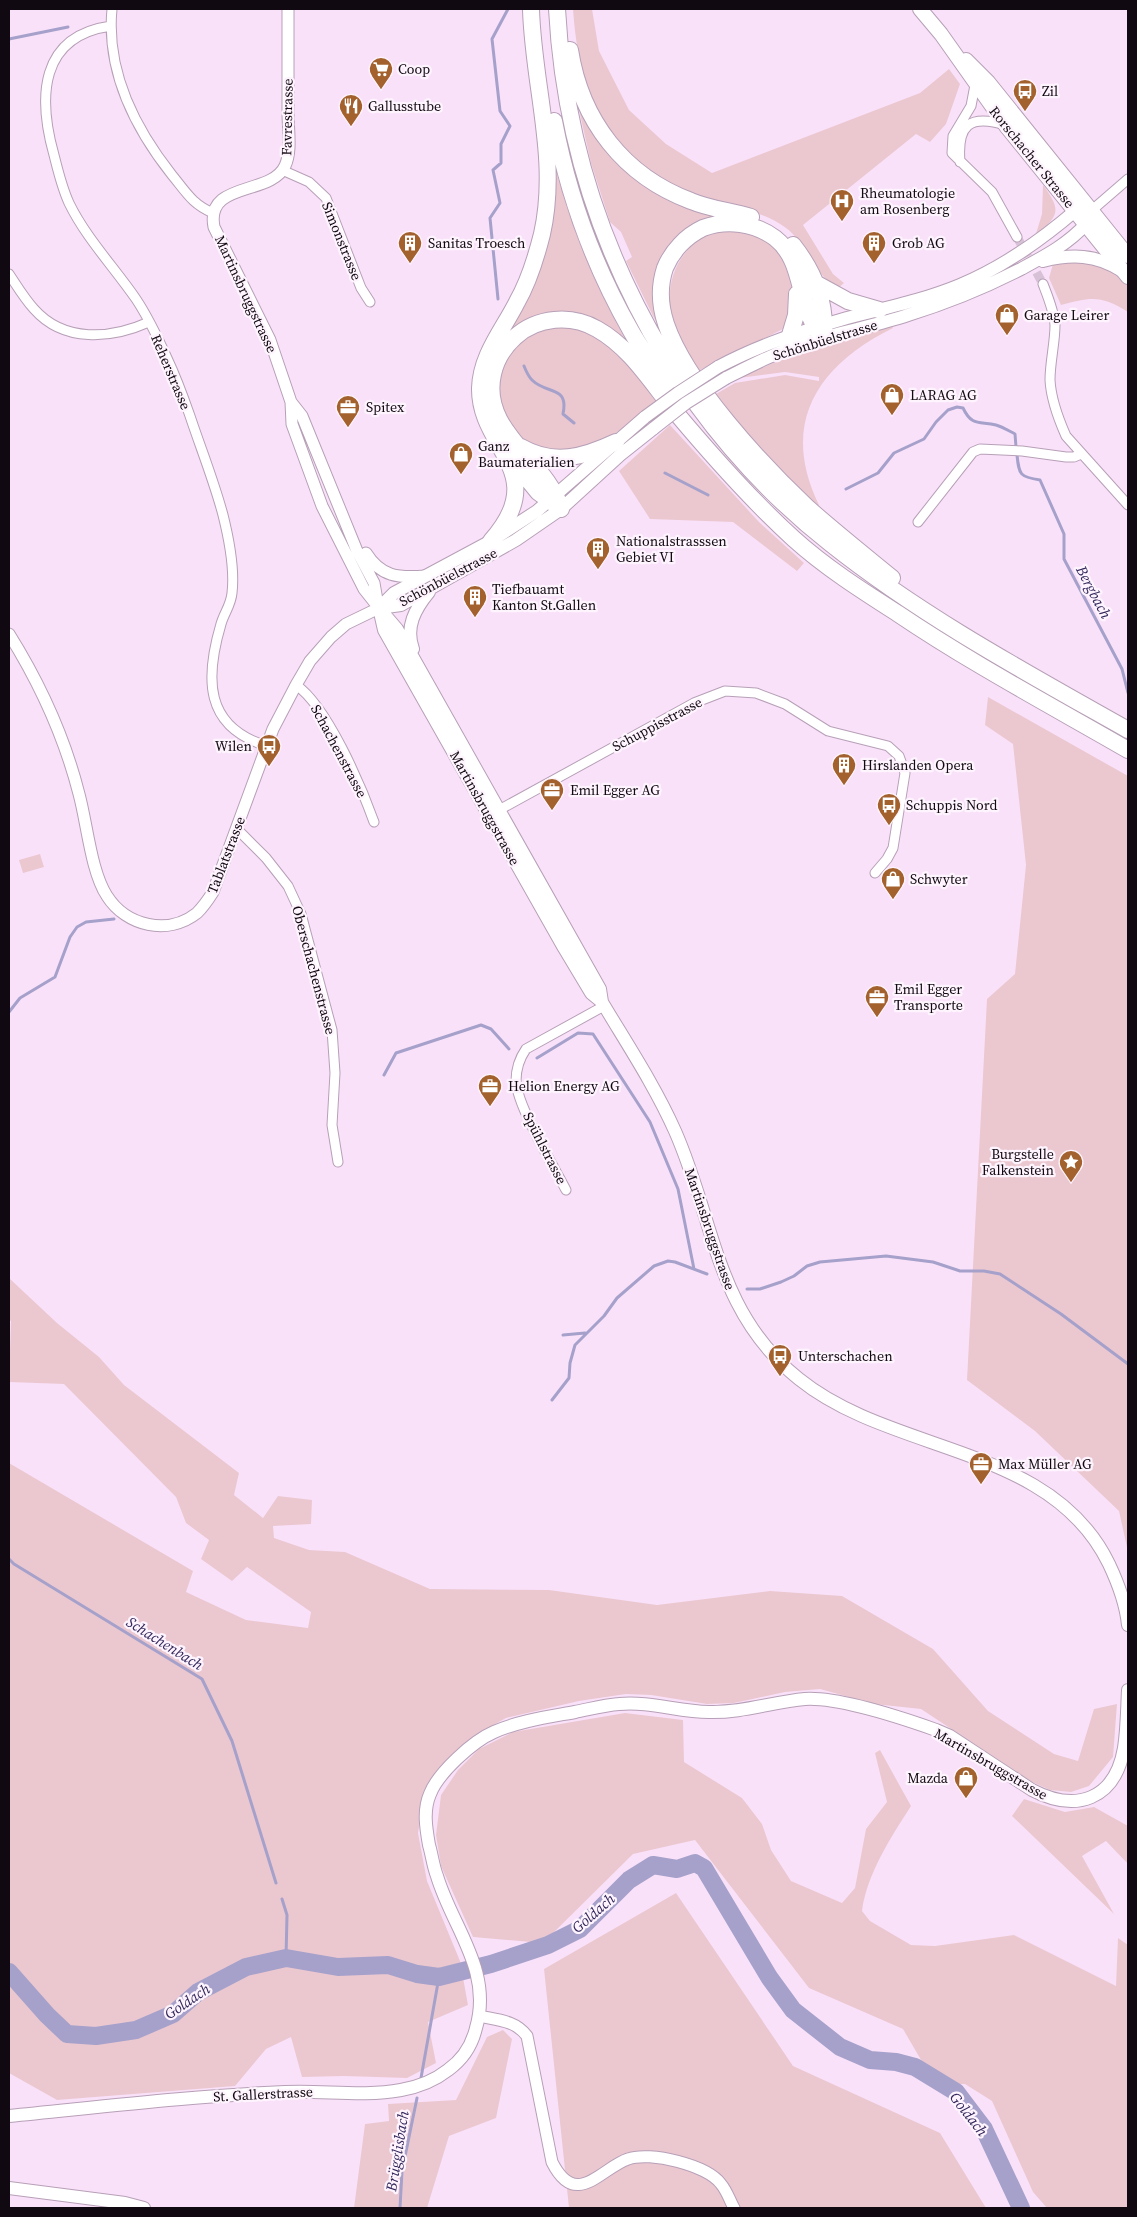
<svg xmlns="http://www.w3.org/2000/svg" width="1137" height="2217" viewBox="0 0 1137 2217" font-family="'Source Serif 4',serif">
  <rect width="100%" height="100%" fill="#fae1fa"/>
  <path fill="#ebc8d0" d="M573 9H592L599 51 629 110 666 144 712 173 920 93 949 69 960 84 946 124 930 142 916 134 803 225 833 274 844 283 837 289C832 285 827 281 823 276 810 261 802 240 786 228 763 210 737 210 711 201 695 195 677 189 662 181 653 176 646 167 638 161 591 120 577 69 573 9Z
    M575 92 606 143 722 220 666 262 670 346 653 316 626 261 632 257 621 232 610 222 591 163Z
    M556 170C572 231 597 288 627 343L580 318 504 342Z
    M1043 185C1063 212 1058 215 1035 237L1042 214Z
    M718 231C759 230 786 242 792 286 794 303 793 315 783 329L698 371C690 357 679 341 674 326 664 294 671 262 697 241 702 236 711 234 718 231Z
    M1084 260 1109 269 1128 285V312C1101 295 1091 297 1061 305L1049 278 1053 264Z
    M566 326C573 328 582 329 589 332 619 344 638 377 656 402 635 418 612 440 586 448 495 475 466 350 543 328 550 326 558 327 566 326Z
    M892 326 893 328C818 365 779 423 819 505L817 506 769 460 716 394 735 383 785 375 819 381V377L785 372 739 378C789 354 840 340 892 326Z
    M670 425 759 522 804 563 797 571 733 522 650 519 619 471Z
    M988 697 1128 776V1552L1119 1511 1035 1431 967 1380 987 999 1015 974 1026 865 1013 744 985 725Z
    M40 854 44 867 23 873 19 860Z
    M9 1278 57 1323 99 1357 124 1385 239 1473 234 1495 263 1518 278 1496 312 1500 311 1524 273 1526 274 1538 309 1550 345 1552 430 1589 549 1590 657 1605 770 1591 842 1596 933 1649 988 1711 1054 1754 1078 1761 1094 1709 1117 1704 1113 1757 1089 1786 1071 1792 1050 1790 1030 1781 921 1709 874 1704 820 1689 785 1692 734 1703 707 1704 651 1695 626 1694 579 1701 506 1718 475 1735 443 1766 425 1791 418 1833 427 1881 460 1961 468 2005 428 2022 436 2063 407 2078 344 2076 302 2077 291 2037 266 2049 235 2086 57 2100 9 2073V1463L193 1571 186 1592 246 1620 308 1628 311 1612 247 1567 232 1581 201 1559 209 1540 186 1523 176 1497 64 1384 9 1382 11 1321 9 1320Z
    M625 1713 683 1720 684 1762 742 1798 762 1824 771 1850 791 1881 842 1903 855 1888 866 1829 887 1802 875 1753 880 1750 911 1806C891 1837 867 1874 862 1911L870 1921 911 1945 935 1946 1014 1935 1116 1986 1118 1938 1128 1945V2208H1047L1033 2192 992 2101 965 2084H935L903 2029 809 1988 695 1840 633 1854 543 1943 473 1937 441 1866 436 1835 441 1795 458 1770 479 1749 513 1732Z
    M1024 1799 1065 1812 1094 1807 1128 1826V1864L1106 1841 1082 1856 1114 1914 1012 1816Z
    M676 1893 793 2066 940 2133 986 2208H569L544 1969Z
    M503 2030 512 2039 496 2118 449 2136 427 2208H354L365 2124 389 2121 388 2104 456 2100 487 2037Z"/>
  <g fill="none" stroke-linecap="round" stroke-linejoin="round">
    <path stroke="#a5a1ca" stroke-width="3" d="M9 39 68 27
      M498 299 490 218 500 203 493 170 501 163V144L510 126 500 111 492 39 508 9
      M524 366C526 371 529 377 532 380 547 395 569 385 563 414L574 423
      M1017 455C1019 475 1020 477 1040 480L1064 534V559L1122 669 1128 693
      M665 473 708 495
      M846 489 878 473 894 453 924 439 936 422 948 410 957 407 963 408C972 427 980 421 996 425 1003 427 1009 431 1015 434L1016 447
      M9 1012 20 998 55 977 70 937 77 927 86 922 114 919
      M537 1058 578 1033 593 1034 650 1122 678 1189 694 1269
      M384 1075 396 1053 481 1025 491 1029 509 1049
      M747 1289H760L781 1282 794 1276 807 1266 820 1262 886 1256 933 1262 960 1271H984L1000 1274 1061 1314 1128 1364
      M563 1335 585 1333
      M552 1400 569 1378 570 1363 575 1345 604 1316 617 1298 654 1266 668 1261 675 1262 707 1274
      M9 1559 14 1564 202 1679 232 1741 276 1883
      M282 1899 287 1915 286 1958
      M421 2078 439 1977
      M400 2208 402 2171 417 2098"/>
    <path stroke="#a5a1ca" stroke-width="18" d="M9 1972 47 2015 67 2034 96 2036 136 2030 173 2014 198 1992 246 1967 286 1958 338 1967 388 1965 417 1974 439 1977 491 1964 548 1945 580 1929 629 1880 653 1865 677 1869 695 1863 704 1868 769 1977 793 2010 840 2047 870 2060 896 2062 915 2067 956 2092 984 2129 1021 2208"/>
    <path stroke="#d7c1d7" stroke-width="9" stroke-dasharray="9 4.5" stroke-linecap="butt" d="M1017 237 1043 284"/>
    <g stroke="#b7a0b7" stroke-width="11">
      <path id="minor" d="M112 9C106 71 134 127 172 175 186 192 192 204 213 213
        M111 26C39 36 38 98 54 155 58 171 62 188 69 203 86 238 114 267 136 299 148 317 158 338 167 358 176 377 183 396 190 416 201 449 214 481 223 515 229 539 235 568 232 593 231 605 224 613 221 624 205 678 204 727 267 746
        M975 85 971 106 953 136 952 153 992 192 1017 237
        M960 162C957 125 969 114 1006 125
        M282 170 309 182 326 198 361 288 370 302
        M1091 211 1128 179
        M9 274C17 286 24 298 34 309 64 343 111 339 149 322
        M1043 284C1048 297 1054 311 1055 325 1055 343 1050 362 1050 380 1051 400 1058 418 1066 436L1128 505
        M918 522 973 452 980 449 1022 451 1066 457H1074L1081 454
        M296 685C327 706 361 786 374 822
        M499 810 694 703 725 691 756 693 785 704 828 731 888 746 899 756 905 773 893 848 887 859 875 873
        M237 829 266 858 288 886 301 914 332 1030 335 1073 332 1125 338 1162
        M566 1190C553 1165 517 1106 516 1081 516 1068 519 1059 526 1049L604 1006"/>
    </g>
    <g stroke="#b7a0b7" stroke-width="13">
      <path id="tertiary" d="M288 10C288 44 288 79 288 113 288 130 292 151 285 166 271 196 205 181 214 227L270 340 291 402 292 424 322 506 364 589 379 608
        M291 402 302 416 357 551 374 583 378 606
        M366 553C381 577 398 578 425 576
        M9 634C39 682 65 739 79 794 87 823 91 872 107 896 126 926 168 936 197 913 203 907 208 900 213 892L273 729 296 685 310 661 331 637 346 624 379 608
        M479 2016C497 2020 515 2020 527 2036L552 2162C576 2210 601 2168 628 2159 650 2151 707 2165 721 2184 727 2191 730 2201 734 2208"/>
    </g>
    <g stroke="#b7a0b7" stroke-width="14">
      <path id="secondary" d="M1043 261C1071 254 1096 254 1122 271
        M718 367C759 345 802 331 847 318 885 308 924 300 960 285 1003 267 1040 241 1075 211
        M726 378C752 365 777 352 806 343 839 332 875 326 908 315 947 303 984 288 1021 269 1045 256 1068 244 1086 224
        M379 608 384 630 564 948 591 993 602 1002C627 1044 655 1086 675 1131 715 1221 715 1312 799 1379 893 1455 1051 1444 1109 1564 1118 1583 1126 1604 1128 1625
        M379 608 397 629 600 989 602 1002
        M379 608 401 605 516 540 561 509 620 455 654 428
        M379 608 394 593 491 541 537 511 645 417
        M413 649C405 627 415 609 429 592
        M9 2116C101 2107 193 2096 285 2092 323 2090 363 2097 401 2090 418 2087 434 2081 448 2070 462 2060 472 2045 476 2028 493 1970 452 1927 437 1876 433 1866 432 1855 429 1845 426 1828 423 1810 430 1794 438 1773 473 1741 494 1732 519 1721 548 1717 575 1712 590 1709 605 1705 619 1704 650 1701 679 1712 709 1712 741 1713 773 1702 805 1699 839 1697 902 1718 936 1730L950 1736 1032 1790C1076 1813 1115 1800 1124 1748 1127 1729 1127 1709 1128 1690
        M9 2188 125 2203 144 2208"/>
    </g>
    <g stroke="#b7a0b7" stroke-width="16">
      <path id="primary" d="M920 9 941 34 1006 126 1128 277
        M966 60 988 82 1128 256"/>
    </g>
    <g stroke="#b7a0b7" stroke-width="18">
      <path id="motorway" d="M557 9C568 216 667 415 831 544 923 617 1027 673 1128 730
        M570 50C581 121 624 176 691 201 710 209 731 211 751 217
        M554 121C568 195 594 266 631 331 643 352 658 372 671 392
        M793 245C815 273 826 302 824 338
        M817 284 848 301 879 310
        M790 335 796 315 797 294
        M824 338C795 309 807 263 775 238 755 223 727 219 703 228 686 236 672 251 665 268 659 286 660 306 666 324 686 383 762 465 808 508 835 532 864 555 892 578
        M521 447C554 466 584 457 616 442
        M511 459 538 492 561 509
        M561 509C547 460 480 432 493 374 496 360 504 347 515 337 537 317 571 314 597 329 631 348 652 384 677 414 714 458 751 500 794 539 825 567 861 590 897 613 971 663 1050 705 1128 750
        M491 541C552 472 479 449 480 388 481 355 503 330 517 302 529 281 536 258 542 234 559 159 533 85 531 9"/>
    </g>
    <use href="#minor" stroke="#fff" stroke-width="9"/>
    <use href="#tertiary" stroke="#fff" stroke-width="11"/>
    <use href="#secondary" stroke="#fff" stroke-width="12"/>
    <use href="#primary" stroke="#fff" stroke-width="14"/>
    <use href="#motorway" stroke="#fff" stroke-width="16"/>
    <g stroke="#b7a0b7" stroke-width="14" stroke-linecap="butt">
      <path id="secondary-bridge" d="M645 417 678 393 718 367
        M654 428 686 403 726 378"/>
    </g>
    <use href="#secondary-bridge" stroke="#fff" stroke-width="12"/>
  </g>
  <defs>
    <g id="supermarket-pin" transform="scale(1.25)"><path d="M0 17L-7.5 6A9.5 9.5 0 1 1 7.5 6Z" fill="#a3612d" stroke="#fef4fe"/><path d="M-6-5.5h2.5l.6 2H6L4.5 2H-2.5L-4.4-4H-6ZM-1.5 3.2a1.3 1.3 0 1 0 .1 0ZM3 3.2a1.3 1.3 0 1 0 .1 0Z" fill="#fff"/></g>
    <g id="bus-pin" transform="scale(1.25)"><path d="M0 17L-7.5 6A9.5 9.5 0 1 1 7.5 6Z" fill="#a3612d" stroke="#fef4fe"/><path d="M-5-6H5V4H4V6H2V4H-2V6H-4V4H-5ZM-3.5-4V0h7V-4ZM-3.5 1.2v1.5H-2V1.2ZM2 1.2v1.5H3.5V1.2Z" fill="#fff"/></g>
    <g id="restaurant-pin" transform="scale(1.25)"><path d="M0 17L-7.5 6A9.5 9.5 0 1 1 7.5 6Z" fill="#a3612d" stroke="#fef4fe"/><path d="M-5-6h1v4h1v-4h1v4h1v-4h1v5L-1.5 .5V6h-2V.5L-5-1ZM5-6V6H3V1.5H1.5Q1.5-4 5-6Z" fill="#fff"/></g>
    <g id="hospital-pin" transform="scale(1.25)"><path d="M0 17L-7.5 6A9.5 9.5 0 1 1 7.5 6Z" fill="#a3612d" stroke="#fef4fe"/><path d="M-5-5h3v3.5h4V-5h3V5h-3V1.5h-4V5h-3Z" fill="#fff"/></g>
    <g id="building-pin" transform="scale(1.25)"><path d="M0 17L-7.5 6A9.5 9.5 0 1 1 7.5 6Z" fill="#a3612d" stroke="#fef4fe"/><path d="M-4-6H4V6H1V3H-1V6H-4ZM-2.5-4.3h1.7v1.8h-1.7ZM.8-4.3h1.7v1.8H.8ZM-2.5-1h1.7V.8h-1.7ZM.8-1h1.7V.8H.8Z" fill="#fff"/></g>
    <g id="shop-pin" transform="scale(1.25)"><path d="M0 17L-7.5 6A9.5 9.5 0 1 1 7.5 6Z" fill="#a3612d" stroke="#fef4fe"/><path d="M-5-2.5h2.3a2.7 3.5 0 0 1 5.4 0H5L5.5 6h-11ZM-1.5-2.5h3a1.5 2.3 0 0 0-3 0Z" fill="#fff"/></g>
    <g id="office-pin" transform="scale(1.25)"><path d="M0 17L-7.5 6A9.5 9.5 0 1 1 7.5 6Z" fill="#a3612d" stroke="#fef4fe"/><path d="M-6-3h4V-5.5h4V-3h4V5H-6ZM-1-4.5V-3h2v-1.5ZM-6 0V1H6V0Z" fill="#fff"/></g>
    <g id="sight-pin" transform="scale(1.25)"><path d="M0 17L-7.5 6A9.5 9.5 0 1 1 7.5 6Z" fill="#a3612d" stroke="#fef4fe"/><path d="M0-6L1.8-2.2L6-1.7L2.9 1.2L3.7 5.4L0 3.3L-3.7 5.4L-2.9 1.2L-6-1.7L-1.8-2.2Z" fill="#fff"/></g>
  </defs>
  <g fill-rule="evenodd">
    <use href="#supermarket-pin" x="381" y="69"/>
    <use href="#bus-pin" x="1025" y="91"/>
    <use href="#restaurant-pin" x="351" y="106"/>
    <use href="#hospital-pin" x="842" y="201"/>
    <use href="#building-pin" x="410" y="243"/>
    <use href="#building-pin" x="874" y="243"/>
    <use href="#shop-pin" x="1007" y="315"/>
    <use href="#shop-pin" x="892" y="395"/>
    <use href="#office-pin" x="348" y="407"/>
    <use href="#shop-pin" x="461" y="454"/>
    <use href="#building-pin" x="598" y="549"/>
    <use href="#building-pin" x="475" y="597"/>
    <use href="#bus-pin" x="269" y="746"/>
    <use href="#building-pin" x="844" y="765"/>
    <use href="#office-pin" x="552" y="790"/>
    <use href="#bus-pin" x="889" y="805"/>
    <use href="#shop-pin" x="893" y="879"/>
    <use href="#office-pin" x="877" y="997"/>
    <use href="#office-pin" x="490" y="1086"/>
    <use href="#sight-pin" x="1071" y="1162"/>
    <use href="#bus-pin" x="780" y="1356"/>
    <use href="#office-pin" x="981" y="1464"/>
    <use href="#shop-pin" x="966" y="1778"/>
  </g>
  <g text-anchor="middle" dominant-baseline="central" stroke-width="4.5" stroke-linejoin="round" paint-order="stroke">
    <g font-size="14" fill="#110912" stroke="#fef4fe" text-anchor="start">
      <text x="398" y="69">Coop</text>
      <text x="1042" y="91">Zil</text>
      <text x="368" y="106">Gallusstube</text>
      <text x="860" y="193">Rheumatologie<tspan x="860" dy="16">am Rosenberg</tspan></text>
      <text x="428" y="243">Sanitas Troesch</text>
      <text x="892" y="243">Grob AG</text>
      <text x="1024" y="315">Garage Leirer</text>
      <text x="910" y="395">LARAG AG</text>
      <text x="366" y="407">Spitex</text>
      <text x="478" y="446">Ganz<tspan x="478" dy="16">Baumaterialien</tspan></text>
      <text x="616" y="541">Nationalstrasssen<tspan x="616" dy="16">Gebiet VI</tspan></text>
      <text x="492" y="589">Tiefbauamt<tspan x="492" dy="16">Kanton St.Gallen</tspan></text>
      <text x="252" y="746" text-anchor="end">Wilen</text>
      <text x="862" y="765">Hirslanden Opera</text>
      <text x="570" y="790">Emil Egger AG</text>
      <text x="906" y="805">Schuppis Nord</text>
      <text x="910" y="879">Schwyter</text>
      <text x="894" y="989">Emil Egger<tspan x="894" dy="16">Transporte</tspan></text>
      <text x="508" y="1086">Helion Energy AG</text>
      <text x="1054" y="1154" text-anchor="end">Burgstelle<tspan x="1054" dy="16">Falkenstein</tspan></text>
      <text x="798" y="1356">Unterschachen</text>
      <text x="998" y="1464">Max Müller AG</text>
      <text x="948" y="1778" text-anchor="end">Mazda</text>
    </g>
    <g font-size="14" fill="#110912" stroke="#fef4fe">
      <text transform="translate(287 117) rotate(-89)">Favrestrasse</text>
      <text transform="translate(1032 157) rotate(51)">Rorschacher Strasse</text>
      <text transform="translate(342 241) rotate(68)">Simonstrasse</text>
      <text transform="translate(246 294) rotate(65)">Martinsbruggstrasse</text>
      <text transform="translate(825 340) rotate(-17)">Schönbüelstrasse</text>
      <text transform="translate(171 372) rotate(67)">Reherstrasse</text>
      <text transform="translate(448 577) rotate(-28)">Schönbüelstrasse</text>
      <text transform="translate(657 724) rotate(-28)">Schuppisstrasse</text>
      <text transform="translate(339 751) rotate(62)">Schachenstrasse</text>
      <text transform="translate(485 808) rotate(61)">Martinsbruggstrasse</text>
      <text transform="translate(226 855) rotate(-69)">Tablatstrasse</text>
      <text transform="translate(314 970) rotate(75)">Oberschachenstrasse</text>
      <text transform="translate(545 1148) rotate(63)">Spühlstrasse</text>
      <text transform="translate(710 1229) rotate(71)">Martinsbruggstrasse</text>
      <text transform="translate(991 1764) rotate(30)">Martinsbruggstrasse</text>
      <text transform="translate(263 2094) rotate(-3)">St. Gallerstrasse</text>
    </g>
    <g font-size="15" font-style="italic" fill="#32285b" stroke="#fef4fe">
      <text transform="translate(1094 592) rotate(62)">Bergbach</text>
      <text transform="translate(165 1643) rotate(32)">Schachenbach</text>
      <text transform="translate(593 1913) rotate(-41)">Goldach</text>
      <text transform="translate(187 2001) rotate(-34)">Goldach</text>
      <text transform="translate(969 2114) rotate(52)">Goldach</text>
      <text transform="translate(397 2151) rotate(-81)">Brügglisbach</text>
    </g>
  </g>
  <rect width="1137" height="2217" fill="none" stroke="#110912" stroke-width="20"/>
</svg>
